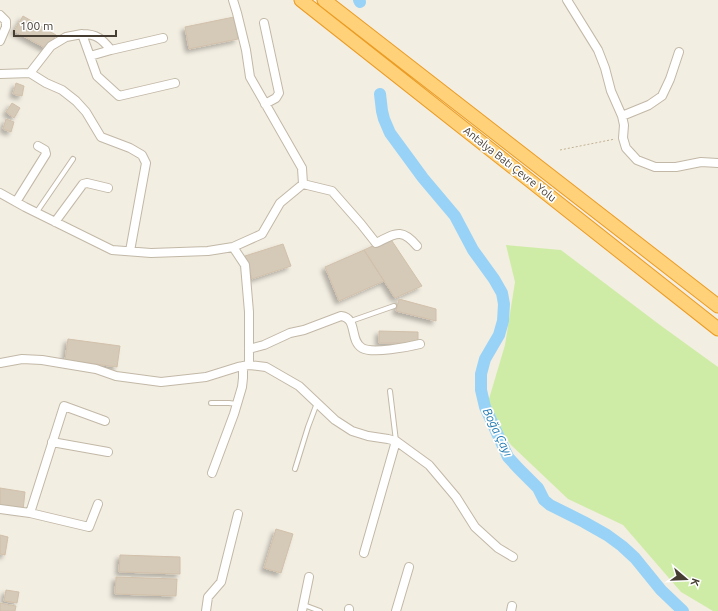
<svg xmlns="http://www.w3.org/2000/svg" width="718" height="611" viewBox="0 0 718 611" font-family="Ubuntu,sans-serif">
  <defs>
    <filter id="shadow"><feDropShadow dx="-3.5" dy="3.5" stdDeviation="2" flood-color="#0004"/></filter>
  </defs>
  <rect width="100%" height="100%" fill="#f3eee2"/>
  <path fill="#cfeca7" d="M506 245 561 250 660 325 718 367V611H713L681 592 623 525 568 499 511 445 486 409 505 345 515 282Z"/>
  <g fill="none" stroke-linecap="round" stroke-linejoin="round">
    <path stroke="#98d3f7" stroke-width="12" d="M359 0 360 2
      M380 94 382 111 384 119 390 133 423 178 455 216 473 250 494 279 502 293 504 304 503 321 499 335 485 359 481 374V390L485 407 508 457 518 468 538 488 544 500 550 505 584 522 607 535 622 546 635 558 661 590 683 611"/>
  </g>
  <path fill="#d5c9b7" stroke="#d1c0aa" filter="url(#shadow)" d="M23 16 56 35 47 49 14 31Z
    M234 17 238 39 189 49 185 27Z
    M16 83 24 86 22 96 13 94Z
    M12 103 20 108 14 118 6 112Z
    M6 119 14 122 11 132 3 129Z
    M390 238 422 286 395 298 364 250Z
    M283 244 291 266 252 279 245 256Z
    M364 250 384 281 339 301 325 267Z
    M399 299 436 309V321L396 311Z
    M379 331 418 332V343H379Z
    M68 339 120 346 117 367 65 360Z
    M0 488 25 492 23 510 0 506Z
    M276 529 293 534 281 573 264 568Z
    M0 535 8 537 5 555 0 554Z
    M120 555 180 557V574L119 572Z
    M116 577 177 579 176 596 115 594Z
    M6 590 19 592 17 603 4 601Z
    M0 603 16 606 15 611H0Z"/>
  <g fill="none" stroke-linecap="round" stroke-linejoin="round">
    <g stroke="#c2b8a7" stroke-width="6">
      <path id="service" d="M36 213 73 159
        M351 321 394 306
        M390 391 396 441
        M211 403H229L237 404
        M295 469 308 427 317 403
        M304 605 320 611"/>
    </g>
    <g stroke="#c2b8a7" stroke-width="10">
      <path id="minor" d="M567 0 598 50 605 68 611 91 622 116 624 125 623 138 626 148 637 160 655 167H676L701 162 718 163
        M0 15 6 21V27L0 41
        M264 23 279 93 276 98 265 104
        M82 34C97 34 102 39 111 50L90 56
        M111 50 163 38
        M30 73 46 83 62 90 76 101 86 112 101 137 130 148 142 155 146 163 130 251
        M0 74 30 73 51 46 66 37 82 34 97 76 119 96 175 83
        M622 116 649 105 662 96 670 79 679 52
        M303 184 332 191 361 224 376 243C395 234 401 227 417 246
        M0 193 25 207 112 250 151 253 208 251 233 247 262 234 280 203 303 184 302 168 250 77 246 50 237 13 233 0
        M16 202 46 154 45 150 38 146
        M55 222 83 184 87 183 108 188
        M233 247 245 265 249 312V365
        M249 349 264 345 290 333 304 330 341 316C358 318 349 340 362 348 372 354 408 347 420 344
        M0 363 22 359 42 360 96 369 116 376 161 382 206 377 238 367 249 365 266 367 299 386 335 420 352 431 368 436 388 439 396 441 429 465 456 497 475 527 498 548 513 557
        M52 442 108 452
        M212 473 234 414 242 387 243 378V366
        M0 509 30 513 89 527 98 504
        M30 513 64 406 105 421
        M364 553 396 441
        M206 611 208 597 221 582 238 514
        M302 611 309 577
        M349 611V609
        M396 611 409 567
        M511 611 512 606"/>
    </g>
    <g stroke="#eb9c24" stroke-width="15">
      <path id="trunk" d="M301 0 718 329
        M324 0 718 306"/>
    </g>
    <path stroke="#c2b194" stroke-width="1" stroke-dasharray="2 2" stroke-linecap="butt" d="M560 150 615 139"/>
    <use href="#service" stroke="#fff" stroke-width="4"/>
    <use href="#minor" stroke="#fff" stroke-width="8"/>
    <use href="#trunk" stroke="#ffd179" stroke-width="13"/>
  </g>
  <g text-anchor="middle" dominant-baseline="central" stroke-width="3.5" stroke-linejoin="round" paint-order="stroke">
    <g font-size="11" fill="#453d32" stroke="#fff">
      <text transform="translate(510 164) rotate(38)">Antalya Batı Çevre Yolu</text>
    </g>
    <g font-size="12" font-style="italic" fill="#227ab2" stroke="#fff">
      <text transform="translate(498 432) rotate(64)">Boğa Çayı</text>
    </g>
  </g>
  <g transform="translate(686 579) rotate(109)" stroke="#ffffff" stroke-width="3" paint-order="stroke">
  <path d="M0-3L7 15L0 10L-7 15Z" fill="#453d32"/>
  <text y="-6" font-size="11" font-weight="bold" text-anchor="middle" fill="#453d32">K</text>
  </g>
  <path d="M14 30v6h102v-6" fill="none" stroke="#453d32" stroke-width="2"/>
  <text x="20" y="30" font-size="12" fill="#453d32" stroke="#ffffff" stroke-width="3" paint-order="stroke">100 m</text>
</svg>
